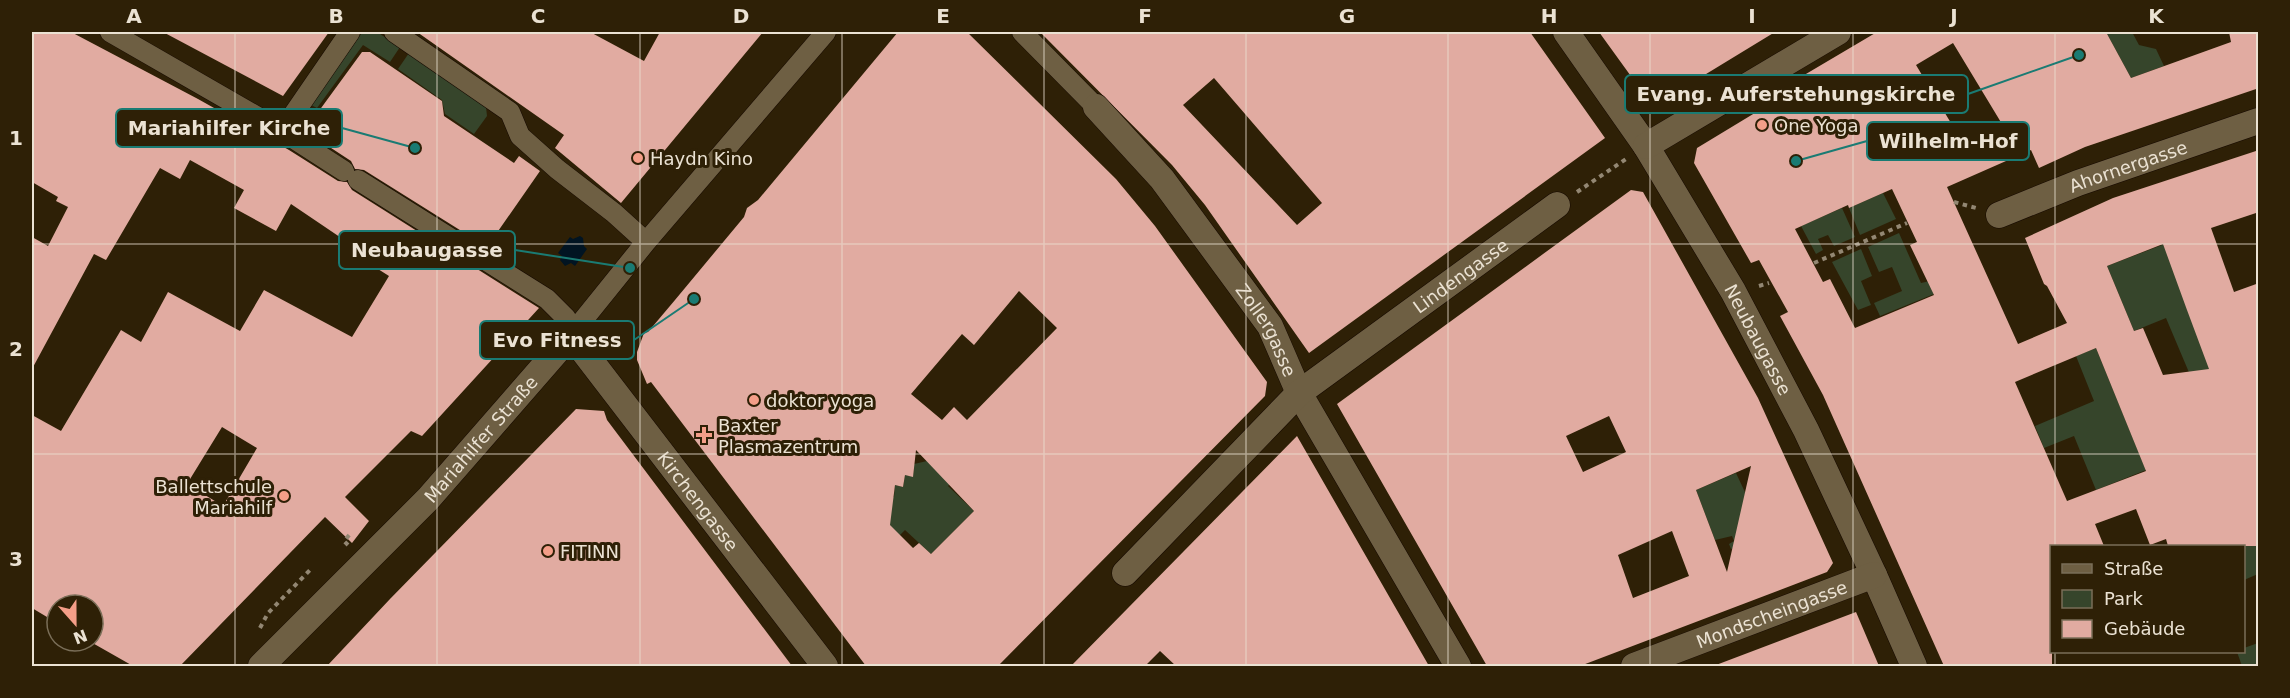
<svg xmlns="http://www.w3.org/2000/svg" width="2290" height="698" viewBox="0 0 2290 698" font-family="'DejaVu Sans',sans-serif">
  <rect width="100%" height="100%" fill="#2e2006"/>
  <path fill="#36452b" d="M365 32H377L400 47 390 62 363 45 317 108 311 105 361 34Z
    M2106 32H2132L2139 45 2156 49 2164 66 2131 78Z
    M409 53 486 107 487 116 474 134 445 114 442 100 398 69Z
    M1883 193 1896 219 1860 235 1849 208Z
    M1842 208 1855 237 1834 246 1828 235 1818 239 1823 250 1816 254 1801 226Z
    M1899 233 1921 283 1930 281 1934 294 1880 316 1874 303 1902 291 1892 267 1879 272 1868 247Z
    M2170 242 2214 381 2196 389 2166 318 2134 331 2107 266Z
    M1861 249 1872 276 1861 281 1871 305 1858 310 1832 262Z
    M2096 348 2146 470 2096 490 2074 436 2044 448 2035 426 2094 401 2076 356Z
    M927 461 970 463 948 486 974 511 931 554 905 530 866 569 886 496 894 497 895 485 903 487 905 475 913 476 914 464Z
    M1736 473 1751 505 1740 546 1731 549 1729 544 1734 541 1732 536 1715 540 1696 490Z
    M2258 539V574L2244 580V546H2221L2219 541Z
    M2258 643V666H2242L2237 652H2244V648Z"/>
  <path fill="#011422" d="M580 236 583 238 584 246 587 249 575 266 571 263 565 266 560 260 562 256 558 253 570 237 573 239Z"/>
  <path fill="#e1aba1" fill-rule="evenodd" d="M32 32H71L198 99 289 150 338 181 347 182 352 190 539 308 422 436 411 431 345 497 369 521 352 543 325 517 180 666H133L89 641H93V605H57V623L32 608V415L61 431 121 330 141 342 168 292 240 331 264 290 352 337 389 276 359 257 362 252 291 204 276 231 234 208 244 190 190 160 180 179 160 168 106 260 94 254 32 369V237L48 246 68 207 56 201 58 197 32 182ZM222 427 257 448 223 506 187 484Z
    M163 32H329L283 96Z
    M417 32H590L644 61 660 32H763L621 203 555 148 564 135Z
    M898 32H967L1116 179 1155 226 1267 382 1265 396 998 666H866L651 382 647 384 637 360V352L644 333 648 332 675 300 744 217 747 208 758 200ZM1019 291 1057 328 967 420 954 407 942 420 911 394 962 334 974 345ZM916 450 974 511 931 554 919 543 913 548 890 525 895 485 903 487 905 475 913 477Z
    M1040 32H1530L1605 138 1309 353 1205 205 1172 165ZM1214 78 1322 203 1297 225 1183 105Z
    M1599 32H1775L1670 96 1664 109 1658 112H1649L1645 103 1646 97Z
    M1877 32H2106L2131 78 2231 42 2229 32H2259V88L2085 147 2039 168 2031 150 1947 187 2018 344 2067 323 2047 286 2044 284 2025 238 2113 198 2259 150V212L2211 228 2234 292 2259 283V546H2168L2166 539 2150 545 2136 509 2095 524 2104 546H2052V666H1944L1823 395 1780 316 1788 312 1759 260 1751 263 1694 163 1697 148 1793 90 1789 84ZM1953 43 2002 124 1963 143 1916 65ZM1892 189 1917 242 1910 245 1934 295 1855 328 1830 279 1823 282 1795 229 1848 205 1849 208ZM2163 244 2187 310 2209 369 2163 375 2143 328 2134 331 2107 266ZM2096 348 2146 471 2067 501 2015 382Z
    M362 52H370L442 101 444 116 514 163 519 156 540 171 487 247 364 170 355 169 351 161 325 144 336 129 316 115Z
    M1631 190 1643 192 1758 398 1833 563 1827 572 1580 666H1487L1337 404ZM1609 416 1626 452 1583 472 1566 436ZM1751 466 1727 572 1696 490ZM1672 531 1689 576 1633 598 1618 555Z
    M576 409 604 411 607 420 792 666H327L390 599Z
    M1297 436 1429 666H1176L1160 651 1145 666H1071Z
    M1856 612 1879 666H1717L1716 665Z"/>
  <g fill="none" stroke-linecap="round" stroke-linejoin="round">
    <g stroke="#160900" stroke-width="21">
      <path id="pedestrian" d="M110 32 282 131 344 171
        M394 32 510 112 520 136 557 169 614 213 646 242
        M1022 32 1096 107
        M282 131 350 32
        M358 180 547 299 566 318 571 335
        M571 335 646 242 826 32"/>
    </g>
    <g stroke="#160900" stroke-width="27">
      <g id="minor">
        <path id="s1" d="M1566 32 1646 146 1733 291 1806 430 1874 575 1914 666"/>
        <path id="s2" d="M1096 107 1162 179 1270 326 1299 393 1458 666"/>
        <path d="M1646 146 1838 32"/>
        <path id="s3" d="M1999 215 2078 183 2258 121"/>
        <path id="s4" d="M1125 573 1299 393 1557 205"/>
        <path id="s5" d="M261 666 428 499 571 335 825 666"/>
        <path id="s6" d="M1634 666 1874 575"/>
      </g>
    </g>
    <path stroke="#938773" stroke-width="4" stroke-dasharray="4.5 4.5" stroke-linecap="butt" d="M1577 192 1626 159
      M1954 202 1976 208
      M1814 263 1907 223
      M1759 286 1769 283
      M348 545 344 541 351 533
      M260 628 268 613 312 568"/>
    <use href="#pedestrian" stroke="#6e5f43" stroke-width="20"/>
    <use href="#minor" stroke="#6e5f43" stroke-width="26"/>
  </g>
  <path fill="none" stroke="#ebe2d3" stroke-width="1.5" stroke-opacity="0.55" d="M235 32V666M437 32V666M640 32V666M842 32V666M1044 32V666M1246 32V666M1448 32V666M1650 32V666M1853 32V666M2055 32V546M32 244H2258M32 454H2258M2055 652V666"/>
  <g fill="#f49e88" stroke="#2e2006" stroke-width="2">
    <circle cx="1762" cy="125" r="6"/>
    <circle cx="638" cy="158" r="6"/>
    <circle cx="754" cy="400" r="6"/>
    <path d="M701 426h6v6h6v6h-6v6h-6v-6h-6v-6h6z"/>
    <circle cx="284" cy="496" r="6"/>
    <circle cx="548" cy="551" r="6"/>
  </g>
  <g text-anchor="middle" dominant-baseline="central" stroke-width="6" stroke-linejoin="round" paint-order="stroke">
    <g font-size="18" fill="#ebe2d3" stroke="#2e2006" text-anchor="start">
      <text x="1774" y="125">One Yoga</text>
      <text x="650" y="158">Haydn Kino</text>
      <text x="766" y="400">doktor yoga</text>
      <text x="718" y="425">Baxter<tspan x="718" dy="21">Plasmazentrum</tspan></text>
      <text x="272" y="486" text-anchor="end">Ballettschule<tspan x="272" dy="21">Mariahilf</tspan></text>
      <text x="560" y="551">FITINN</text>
    </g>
    <g font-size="18" fill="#ebe2d3" stroke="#2e2006">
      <text stroke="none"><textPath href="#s3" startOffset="138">Ahornergasse</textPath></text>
      <text stroke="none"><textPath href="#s4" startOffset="450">Lindengasse</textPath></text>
      <text stroke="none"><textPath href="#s2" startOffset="282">Zollergasse</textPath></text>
      <text stroke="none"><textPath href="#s1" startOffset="363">Neubaugasse</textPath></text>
      <text stroke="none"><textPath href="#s5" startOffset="316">Mariahilfer Straße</textPath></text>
      <text stroke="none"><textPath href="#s5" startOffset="663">Kirchengasse</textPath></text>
      <text stroke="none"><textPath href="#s6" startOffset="147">Mondscheingasse</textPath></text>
    </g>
  </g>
  <path fill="none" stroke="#1a7b73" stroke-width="2" d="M2079 55L1968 94M415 148L342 128M1796 161L1867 141M630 268L515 250M694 299L634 340"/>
  <g fill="#1a7b73" stroke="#2e2006" stroke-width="2">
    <circle cx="2079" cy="55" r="6"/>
    <circle cx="415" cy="148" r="6"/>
    <circle cx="1796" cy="161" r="6"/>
    <circle cx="630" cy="268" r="6"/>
    <circle cx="694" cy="299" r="6"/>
  </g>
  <g fill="#2e2006" stroke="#1a7b73" stroke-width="2">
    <rect x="1625" y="75" width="343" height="38" rx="6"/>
    <rect x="116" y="109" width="226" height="38" rx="6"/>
    <rect x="1867" y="122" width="162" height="38" rx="6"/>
    <rect x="339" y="231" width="176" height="38" rx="6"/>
    <rect x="480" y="321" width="154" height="38" rx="6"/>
  </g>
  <g font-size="20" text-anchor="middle" font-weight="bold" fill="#ebe2d3">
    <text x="1796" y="101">Evang. Auferstehungskirche</text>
    <text x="229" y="135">Mariahilfer Kirche</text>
    <text x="1948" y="148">Wilhelm-Hof</text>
    <text x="427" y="257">Neubaugasse</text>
    <text x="557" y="347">Evo Fitness</text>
  </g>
  <rect width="2290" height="698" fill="none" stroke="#2e2006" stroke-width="66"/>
  <rect x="2050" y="545" width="195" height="108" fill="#2e2006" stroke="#7a6e58" stroke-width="1.5"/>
  <rect x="2062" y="564" width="30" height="9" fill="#6e5f43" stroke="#7a6e58" stroke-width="1.5"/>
  <text x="2104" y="575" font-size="18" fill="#ebe2d3">Straße</text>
  <rect x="2062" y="590" width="30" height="18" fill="#36452b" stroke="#7a6e58" stroke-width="1.5"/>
  <text x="2104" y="605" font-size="18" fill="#ebe2d3">Park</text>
  <rect x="2062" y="620" width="30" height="18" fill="#e1aba1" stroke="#7a6e58" stroke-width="1.5"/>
  <text x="2104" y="635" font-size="18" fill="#ebe2d3">Gebäude</text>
  <g transform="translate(75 623) rotate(159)"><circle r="28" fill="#2e2006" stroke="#7a6e58" stroke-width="1.5"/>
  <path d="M0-4.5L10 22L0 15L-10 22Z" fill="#f49e88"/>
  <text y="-9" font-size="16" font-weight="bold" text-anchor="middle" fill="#ebe2d3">N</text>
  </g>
  <rect x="33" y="33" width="2224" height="632" fill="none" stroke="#ebe2d3" stroke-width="2"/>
  <g font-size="20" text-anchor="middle" font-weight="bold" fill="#ebe2d3">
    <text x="134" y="23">A</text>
    <text x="336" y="23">B</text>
    <text x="538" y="23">C</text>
    <text x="741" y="23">D</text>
    <text x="943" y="23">E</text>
    <text x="1145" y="23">F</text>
    <text x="1347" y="23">G</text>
    <text x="1549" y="23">H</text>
    <text x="1752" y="23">I</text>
    <text x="1954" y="23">J</text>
    <text x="2156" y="23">K</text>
    <text x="16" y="145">1</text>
    <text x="16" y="356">2</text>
    <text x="16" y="566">3</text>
  </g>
</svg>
